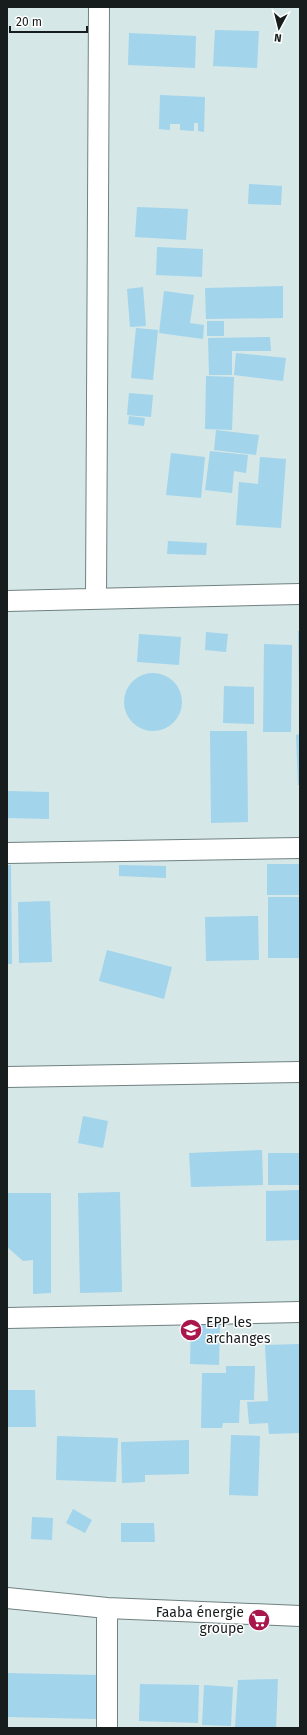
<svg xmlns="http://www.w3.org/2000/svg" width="307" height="1735" viewBox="0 0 307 1735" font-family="'Fira Sans',sans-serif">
  <rect width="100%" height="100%" fill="#d5e7e6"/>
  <path fill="#a2d4ec" d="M215 30 259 31 257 68 213 66Z
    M129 33 196 36 195 68 128 65Z
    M160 95 205 97 204 132 198 131V123H194V131L180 130V124H170V130L159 129Z
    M249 184 282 186 281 205 248 204Z
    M137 207 188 209 186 240 135 237Z
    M157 247 203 249 202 277 156 275Z
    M283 286V318L206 319 205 288Z
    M143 287 146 326 130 327 127 289Z
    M164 291 194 295 190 323 204 325 203 339 159 333Z
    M207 321H224V336H207Z
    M136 328 158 330 153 380 131 378Z
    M270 337 271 351H232V375H209L208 338Z
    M236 353 286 358 283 381 234 375Z
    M206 376 234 377 232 430 205 429Z
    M129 393 153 395 151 417 127 415Z
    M129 416 145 418 144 426 128 424Z
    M216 430 259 435 256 455 214 450Z
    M210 451 248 455 246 473 234 471 232 493 205 490Z
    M171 453 205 457 201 498 166 495Z
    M260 457 286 459 281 528 236 525 239 482 258 484Z
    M168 541 207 543 206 555 167 554Z
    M298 631H300V684H299Z
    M206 632 228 634 226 652 205 650Z
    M139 634 181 637 179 665 137 662Z
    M264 644 292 645 291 732H263Z
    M124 702a29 29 0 1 1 58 0a29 29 0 1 1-58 0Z
    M224 686 254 687V724L223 723Z
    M210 731H247L248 822 211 823Z
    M300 734V785H298L296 735Z
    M7 791 49 792V819L7 818Z
    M267 864H300V895H267Z
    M7 865H11L12 964H7Z
    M119 865 166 866V878L119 876Z
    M268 897H299V958H268Z
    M50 901 52 962 19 963 18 902Z
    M258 916 259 960 206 961 205 917Z
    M107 950 172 967 164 999 99 981Z
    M83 1116 108 1121 103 1148 78 1143Z
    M262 1150 263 1185 191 1187 189 1153Z
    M268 1153H300V1185H268Z
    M300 1190V1240L266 1241V1191Z
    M120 1192 122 1292 80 1293 78 1193Z
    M7 1193H51V1293L33 1294V1260L23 1261 7 1247Z
    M191 1325H220L219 1365 190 1364Z
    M299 1344 300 1433 269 1434 268 1423 249 1424 247 1402 268 1401 265 1345Z
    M226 1366H255L254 1400H240L239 1423H223L222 1428H201L202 1373H226Z
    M7 1390H35L36 1427H7Z
    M231 1435 260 1436 258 1496 229 1495Z
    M57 1436 118 1438 116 1482 56 1480Z
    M189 1440V1474L145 1475V1482L122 1483 121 1442Z
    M73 1509 92 1520 85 1533 66 1523Z
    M32 1517 53 1518 52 1540 31 1539Z
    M121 1523H154L155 1542H121Z
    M7 1673 98 1675 97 1719 7 1717Z
    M278 1679 276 1728 235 1727 238 1680Z
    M140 1684 199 1685 198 1723 139 1721Z
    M204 1685 233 1687 231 1726 202 1725Z"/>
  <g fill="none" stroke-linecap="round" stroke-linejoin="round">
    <g stroke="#708180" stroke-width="22">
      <path id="street" d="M96 599 99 7
        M7 601 300 594
        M7 853 300 848
        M7 1077 300 1072
        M7 1318 300 1312
        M7 1598 107 1608 300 1616
        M107 1728V1608"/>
    </g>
    <use href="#street" stroke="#fff" stroke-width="20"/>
  </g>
  <defs>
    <g id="school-disc" transform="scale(1.15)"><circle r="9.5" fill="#a9164b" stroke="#fff"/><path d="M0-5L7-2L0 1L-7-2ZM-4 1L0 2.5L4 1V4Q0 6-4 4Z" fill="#fff"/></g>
    <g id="supermarket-disc" transform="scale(1.15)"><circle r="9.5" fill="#a9164b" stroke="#fff"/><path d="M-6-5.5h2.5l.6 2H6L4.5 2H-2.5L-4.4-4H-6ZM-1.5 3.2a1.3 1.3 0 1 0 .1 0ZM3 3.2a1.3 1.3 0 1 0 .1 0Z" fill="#fff"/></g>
  </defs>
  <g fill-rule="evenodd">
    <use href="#school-disc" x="191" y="1330"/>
    <use href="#supermarket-disc" x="259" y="1620"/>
  </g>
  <g text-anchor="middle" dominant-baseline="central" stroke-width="3" stroke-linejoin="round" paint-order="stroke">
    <g font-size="14" fill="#161d1c" stroke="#fff" text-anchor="start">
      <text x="206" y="1322">EPP les<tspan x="206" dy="16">archanges</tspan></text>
      <text x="244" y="1612" text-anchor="end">Faaba énergie<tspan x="244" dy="16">groupe</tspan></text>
    </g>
  </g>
  <rect width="307" height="1735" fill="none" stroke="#161d1c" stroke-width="16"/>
  <g transform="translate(279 28) rotate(187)" stroke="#ffffff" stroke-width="3" paint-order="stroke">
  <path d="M0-3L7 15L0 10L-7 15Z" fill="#161d1c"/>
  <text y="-6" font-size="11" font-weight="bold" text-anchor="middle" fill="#161d1c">N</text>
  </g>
  <path d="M10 26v6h77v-6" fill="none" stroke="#161d1c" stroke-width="2"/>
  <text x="16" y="26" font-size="12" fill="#161d1c" stroke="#ffffff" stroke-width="3" paint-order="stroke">20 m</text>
</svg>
